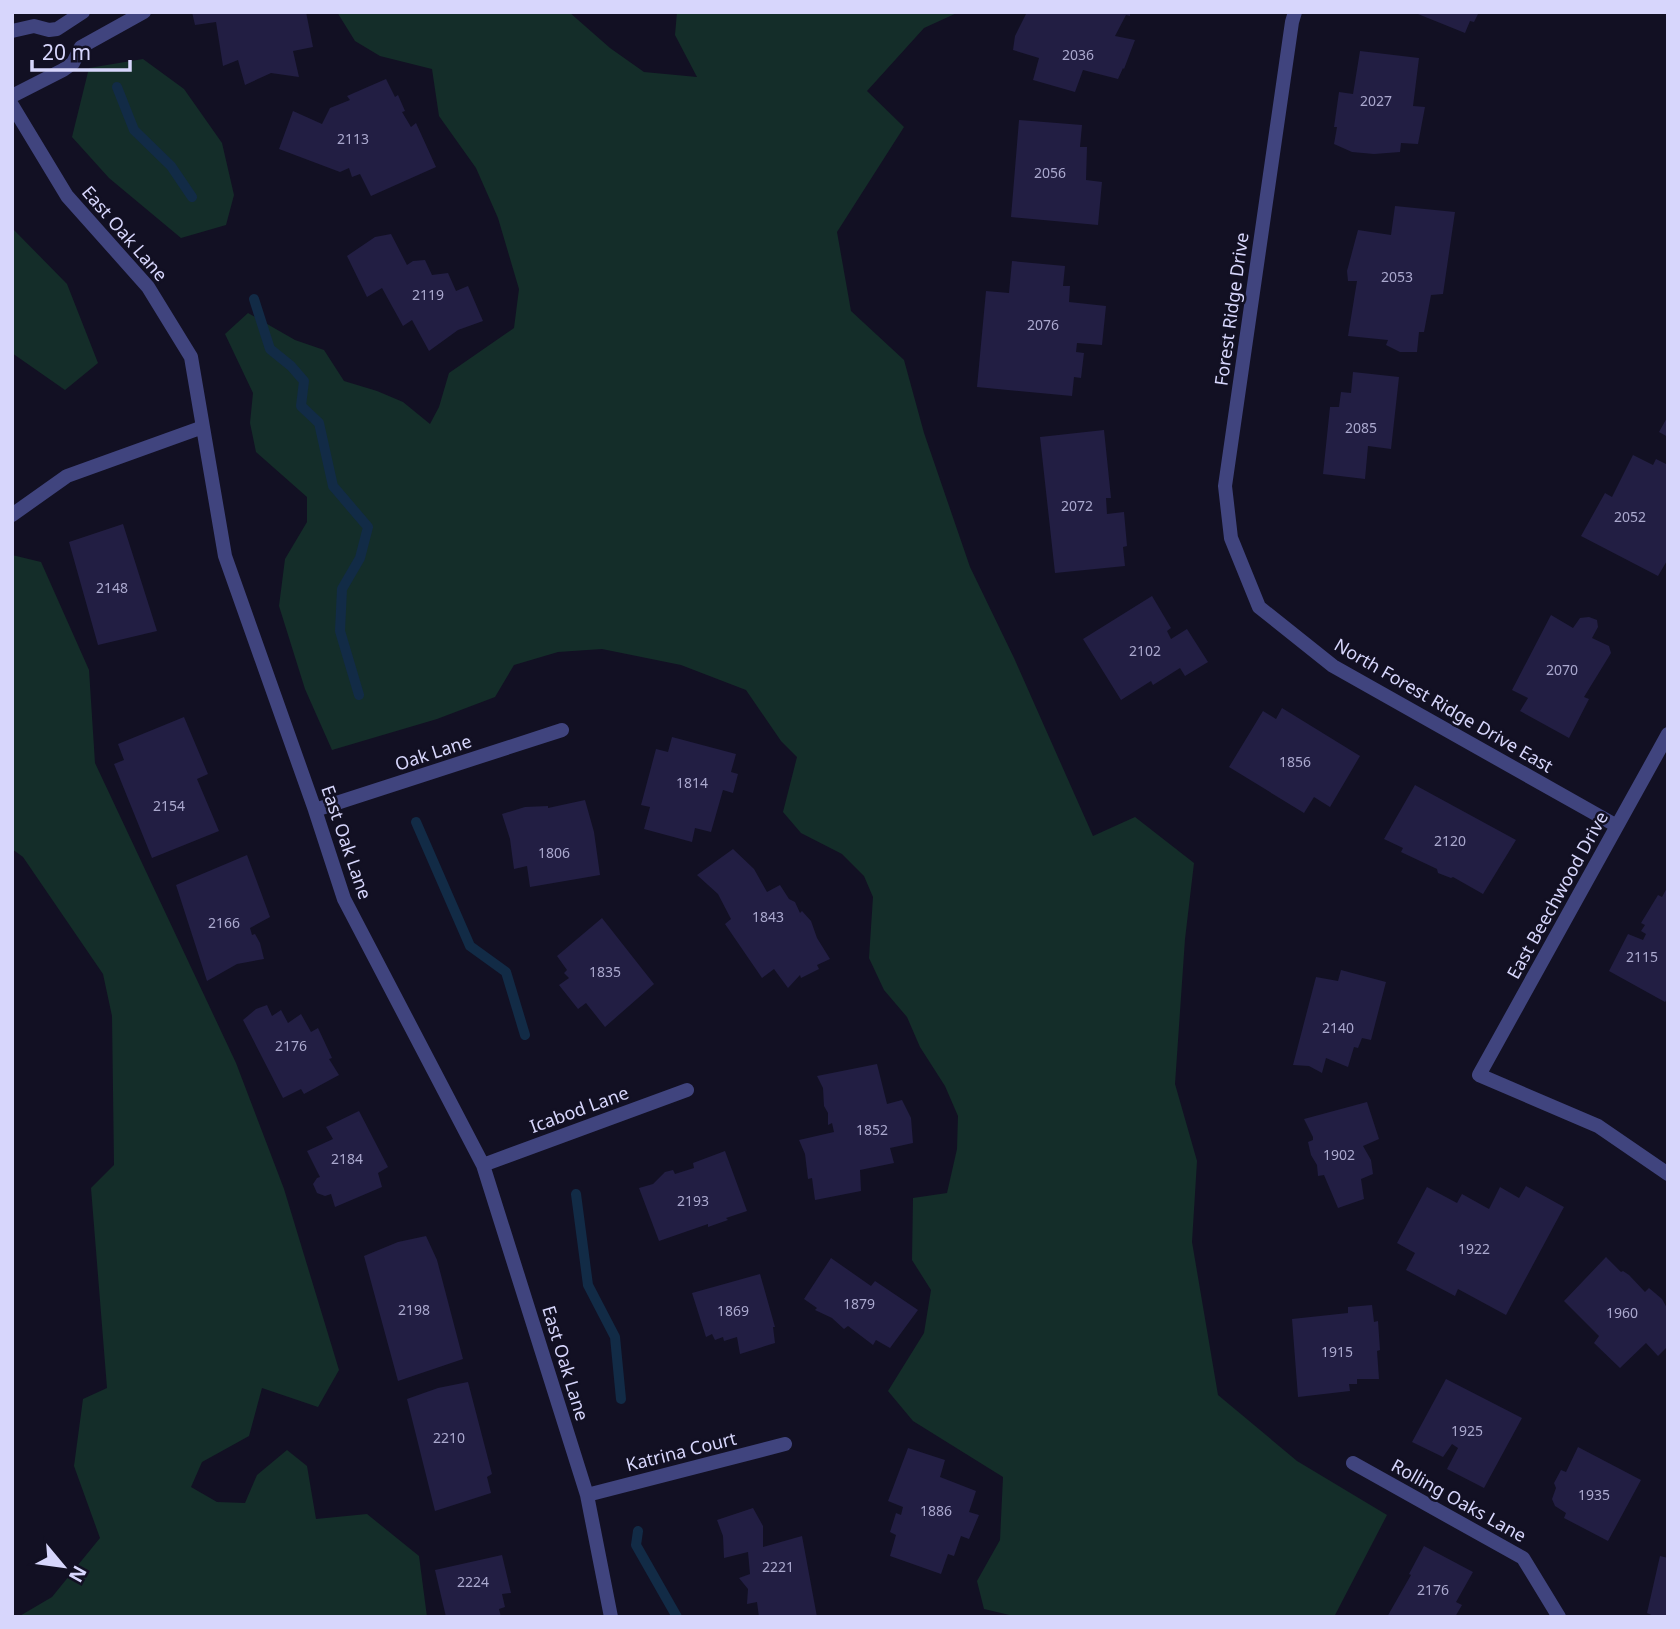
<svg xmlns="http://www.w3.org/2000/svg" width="1680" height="1629" viewBox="0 0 1680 1629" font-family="'Noto Sans',sans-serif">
  <rect width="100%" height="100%" fill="#121023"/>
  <path fill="#142d29" d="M337 12H569L610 48 644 72 697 77 675 35 677 12H959L924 28 867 91 904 127 837 232 851 311 904 360 924 433 970 567 1014 658 1093 836 1135 817 1194 863 1185 939 1175 1084 1197 1161 1192 1242 1218 1395 1297 1461 1387 1515 1334 1617H1018L984 1609 977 1581 1000 1540 1003 1477 913 1421 888 1391 924 1333 931 1290 912 1260 913 1198 947 1193 957 1149 958 1116 945 1086 920 1047 907 1017 884 990 869 958 873 897 864 876 842 854 801 833 783 812 797 757 781 741 746 690 681 665 602 649 558 652 514 665 495 697 437 719 332 750 305 689 279 606 285 559 307 522V497L256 452 250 423 253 393 225 334 248 313 295 340 324 350 344 381 377 391 403 402 430 424 439 407 449 373 514 328 519 289 498 218 476 168 439 116 432 69 380 56 355 41Z
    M143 59 184 89 222 143 234 195 226 225 181 238 109 178 72 137 89 68Z
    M12 228 67 284 98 363 65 390 12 353Z
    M12 555 41 562 89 670 95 763 236 1063 284 1189 339 1370 318 1407 262 1388 249 1436 202 1462 191 1487 217 1502 245 1503 257 1475 287 1450 307 1466 316 1519 367 1514 419 1556 427 1617H18L52 1597 100 1538 74 1466 83 1399 107 1388 91 1188 114 1165 112 1016 103 974 23 857 12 849Z"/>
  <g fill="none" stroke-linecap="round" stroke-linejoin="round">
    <path stroke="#122b46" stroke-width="10" d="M117 87 134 130 171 166 192 197
      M254 299 270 349 291 366 304 381 301 406 319 423 333 486 368 527 360 558 342 589 340 631 359 695
      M416 822 470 946 506 972 525 1035
      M576 1194 588 1285 615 1337 621 1399
      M638 1531 636 1545 677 1617"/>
  </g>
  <path fill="#221e43" d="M192 12H306L313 47 293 51 299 77 271 73 245 85 238 60 223 66 216 22 195 25Z
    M1027 12 1051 14 1052 12H1130V16L1126 15 1115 36 1135 40 1124 69 1123 68 1118 79 1083 70 1075 92 1033 80 1039 58 1013 50 1015 36Z
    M1413 12H1479L1474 22 1470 21 1465 33Z
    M1360 51 1419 58 1413 106 1425 107 1418 144 1401 143 1400 152 1374 154 1352 152 1334 144 1337 127H1334L1339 92 1353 94Z
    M386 79 395 97 398 95 405 111 402 112 411 127 416 123 436 167 371 196 360 174 352 177 349 168 340 172 279 149 293 111 322 124 330 108 350 100 347 96Z
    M1019 120 1082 125 1080 147H1087L1086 180 1102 182 1098 225 1011 217Z
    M1395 206 1455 212 1443 294 1431 295 1424 332H1419L1417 352H1400L1386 345 1388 340 1348 336 1357 281H1348L1347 271 1358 230 1391 235Z
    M391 234 407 265 413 261 425 260 432 275 448 273 456 291 468 286 483 321 458 330 429 351 412 320 403 326 382 288 367 297 347 256 375 237Z
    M1012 261 1065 266 1063 286H1070L1069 302 1106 306 1102 345 1077 343 1076 352 1084 353 1081 378 1074 377 1072 396 977 387 986 291 1009 293Z
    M1353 372 1399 377 1391 449 1368 446 1365 479 1323 474 1330 407H1339L1341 392 1351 393Z
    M1668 416V437L1659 432Z
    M1104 430 1111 498H1106L1107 514 1124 512 1127 546 1123 547 1125 566 1055 573 1040 437Z
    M1633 455 1653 465 1656 459 1668 465V559L1658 576 1581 536 1605 493 1612 497Z
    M123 524 157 631 98 645 69 542Z
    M1152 596 1171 628 1167 631 1171 639 1187 629 1208 662 1185 676 1180 668 1153 685 1151 681 1121 700 1083 639Z
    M1551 615 1573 628 1580 618 1589 617 1597 620 1598 627 1592 638 1609 646 1611 653 1584 697 1589 699 1569 738 1520 711 1528 698 1512 690Z
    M1282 708 1360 756 1330 807 1314 797 1304 813 1229 767 1263 711 1276 719Z
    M184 717 208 774 197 779 219 831 152 858 114 764 124 760 118 744Z
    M672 737 736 754 731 772 738 774 733 793 723 790 711 832 695 828 692 842 644 829 650 807 641 805 656 749 668 752Z
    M1415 785 1516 840 1483 894 1453 877 1451 878 1438 873 1437 869 1401 852 1403 848 1384 839Z
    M585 800 594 832 600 875 530 887 527 866 514 869 510 839 502 814 525 807 548 806V808Z
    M733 849 754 869 767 892 780 885 789 899 795 902 800 913 802 911 811 921 817 938 830 959 817 965 819 969 801 978 800 975 788 988 774 969 762 978 725 924 731 919 718 894 697 875Z
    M247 855 270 917 250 928 252 935 255 934 260 943 264 959 237 964 207 981 176 885Z
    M1668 886V998L1665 1002 1609 971 1628 934 1643 940 1646 934 1641 931 1645 925 1641 923 1658 895 1662 897Z
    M602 918 654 984 605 1027 586 1003 578 1009 559 985 569 978 564 973 567 970 557 956Z
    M1341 970 1386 982 1371 1040 1362 1038 1358 1048 1354 1047 1348 1067 1326 1058 1322 1073 1309 1066 1293 1065 1316 977 1338 981Z
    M267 1005 272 1016 281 1010 288 1023 301 1014 311 1032 318 1028 332 1058 329 1059 339 1075 304 1094 301 1089 283 1098 243 1020 256 1009Z
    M877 1064 887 1104 902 1100 911 1118 913 1143 890 1148 894 1163 860 1170 861 1191 815 1200 812 1178 808 1179 805 1154 799 1140 834 1132 832 1123 828 1125V1113L824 1106 823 1088 817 1076Z
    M1367 1102 1379 1139 1363 1146 1371 1160 1373 1174 1361 1179 1364 1199 1338 1208 1324 1175 1318 1176 1317 1165 1311 1155 1308 1142 1313 1140V1137L1304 1119Z
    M359 1111 388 1167 378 1173 382 1187 335 1207 331 1194 325 1196 317 1193 313 1184 317 1178 320 1177 307 1151 333 1139 326 1127Z
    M725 1151 747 1211 726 1218 728 1220 708 1227V1224L659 1241 639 1188 653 1184 665 1172 673 1170 675 1174 694 1168 693 1163Z
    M1526 1186 1564 1207 1506 1315 1458 1289 1455 1296 1406 1270 1415 1253 1397 1243 1427 1187 1457 1203 1462 1194 1489 1209 1500 1187 1519 1198Z
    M426 1236 437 1260 463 1359 398 1381 364 1256 398 1242Z
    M1606 1257 1621 1272 1623 1271 1629 1275 1645 1292 1649 1288 1662 1299 1668 1310V1346L1658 1356 1646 1343 1620 1368 1594 1343 1599 1336 1564 1301Z
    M831 1258 871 1286 875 1281 918 1310 890 1348 876 1340 873 1345 848 1326 844 1329 832 1318 815 1310 817 1308 804 1299Z
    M760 1274 775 1327H773L775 1343 740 1354 737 1337 724 1341 723 1337 715 1340 712 1334 706 1337 692 1293Z
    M1372 1305 1374 1322 1378 1321 1380 1350 1377 1351 1379 1379H1357V1384H1349L1350 1391 1298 1397 1292 1319 1348 1313V1307Z
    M1446 1379 1522 1418 1484 1488 1447 1469 1458 1448 1452 1444 1443 1457 1412 1442Z
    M468 1382 492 1474 487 1477 491 1493 435 1511 407 1399 438 1388Z
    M1578 1447 1641 1480 1608 1541 1564 1518 1566 1513 1555 1506 1552 1499 1556 1488 1554 1483 1561 1470 1566 1472Z
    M908 1448 945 1460 940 1477 976 1491 969 1512 979 1515 969 1539 961 1536 954 1556 948 1554 941 1574 890 1556 896 1535 890 1532 896 1513 901 1515 903 1507 888 1501Z
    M753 1508 763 1526V1547L802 1536 817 1617H759L757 1602 747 1604 748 1589 739 1578 750 1574 748 1552 724 1558 723 1536 717 1520Z
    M1424 1546 1473 1572 1456 1602 1462 1605 1455 1617H1387L1411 1575 1409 1574Z
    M502 1555 511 1593 502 1594 505 1607 499 1609 501 1617H446L435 1570Z
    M1660 1556 1668 1558V1617H1656L1647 1613Z"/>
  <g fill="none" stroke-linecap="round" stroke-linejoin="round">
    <path stroke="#40447e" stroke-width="14" d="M12 31 34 26 49 30 57 29 83 12
      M12 96 63 70 73 63 81 47 144 12"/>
    <path stroke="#40447e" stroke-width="14" d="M1295 12 1292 22 1225 486 1231 538 1259 607 1333 666 1617 826
      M12 105 67 196 148 287 191 357 225 556 315 810 344 899 483 1165 587 1495 611 1617
      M12 515 67 476 203 427
      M1668 734 1479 1075 1598 1126 1668 1174
      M315 810 562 730
      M483 1165 687 1090
      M1353 1463 1523 1558 1559 1617
      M587 1495 785 1444"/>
  </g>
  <g text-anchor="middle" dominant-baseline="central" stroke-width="5" stroke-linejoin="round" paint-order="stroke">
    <g font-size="14" fill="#aaa8ce">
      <text x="1078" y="54">2036</text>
      <text x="1376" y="100">2027</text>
      <text x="353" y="138">2113</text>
      <text x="1050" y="172">2056</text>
      <text x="1397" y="276">2053</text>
      <text x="428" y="294">2119</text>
      <text x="1043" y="324">2076</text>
      <text x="1361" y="427">2085</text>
      <text x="1077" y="505">2072</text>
      <text x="1630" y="516">2052</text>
      <text x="112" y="587">2148</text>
      <text x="1145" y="650">2102</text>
      <text x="1562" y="669">2070</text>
      <text x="1295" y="761">1856</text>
      <text x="692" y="782">1814</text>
      <text x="169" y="805">2154</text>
      <text x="1450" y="840">2120</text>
      <text x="554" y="852">1806</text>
      <text x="768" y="916">1843</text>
      <text x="224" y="922">2166</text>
      <text x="1642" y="956">2115</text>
      <text x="605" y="971">1835</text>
      <text x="1338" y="1027">2140</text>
      <text x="291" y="1045">2176</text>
      <text x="872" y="1129">1852</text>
      <text x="1339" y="1154">1902</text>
      <text x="347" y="1158">2184</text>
      <text x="693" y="1200">2193</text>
      <text x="1474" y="1248">1922</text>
      <text x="859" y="1303">1879</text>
      <text x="414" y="1309">2198</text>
      <text x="733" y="1310">1869</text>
      <text x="1622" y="1312">1960</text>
      <text x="1337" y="1351">1915</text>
      <text x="1467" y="1430">1925</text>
      <text x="449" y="1437">2210</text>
      <text x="1594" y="1494">1935</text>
      <text x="936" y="1510">1886</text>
      <text x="778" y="1566">2221</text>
      <text x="473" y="1581">2224</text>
      <text x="1433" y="1589">2176</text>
    </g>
    <g font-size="18" fill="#d7d6fc" stroke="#121023">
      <text transform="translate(125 233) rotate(49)">East Oak Lane</text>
      <text transform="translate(1231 309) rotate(-82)">Forest Ridge Drive</text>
      <text transform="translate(1444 705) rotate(30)">North Forest Ridge Drive East</text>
      <text transform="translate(433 752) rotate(-18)">Oak Lane</text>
      <text transform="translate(347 842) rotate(71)">East Oak Lane</text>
      <text transform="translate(1557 895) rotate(-61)">East Beechwood Drive</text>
      <text transform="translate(579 1109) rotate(-20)">Icabod Lane</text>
      <text transform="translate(566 1363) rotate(73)">East Oak Lane</text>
      <text transform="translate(681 1451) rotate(-14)">Katrina Court</text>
      <text transform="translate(1459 1500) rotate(29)">Rolling Oaks Lane</text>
    </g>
  </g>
  <rect width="1680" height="1629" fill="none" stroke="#d7d6fc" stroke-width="28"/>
  <g transform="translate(63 1566) rotate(119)" stroke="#121023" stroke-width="5" paint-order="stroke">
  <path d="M0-5L12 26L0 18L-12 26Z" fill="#d7d6fc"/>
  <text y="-10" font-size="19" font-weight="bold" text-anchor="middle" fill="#d7d6fc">N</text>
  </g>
  <path d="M32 60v10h98v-10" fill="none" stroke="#d7d6fc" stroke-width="3.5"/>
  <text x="42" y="60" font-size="21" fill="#d7d6fc" stroke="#121023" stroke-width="5" paint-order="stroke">20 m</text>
</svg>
